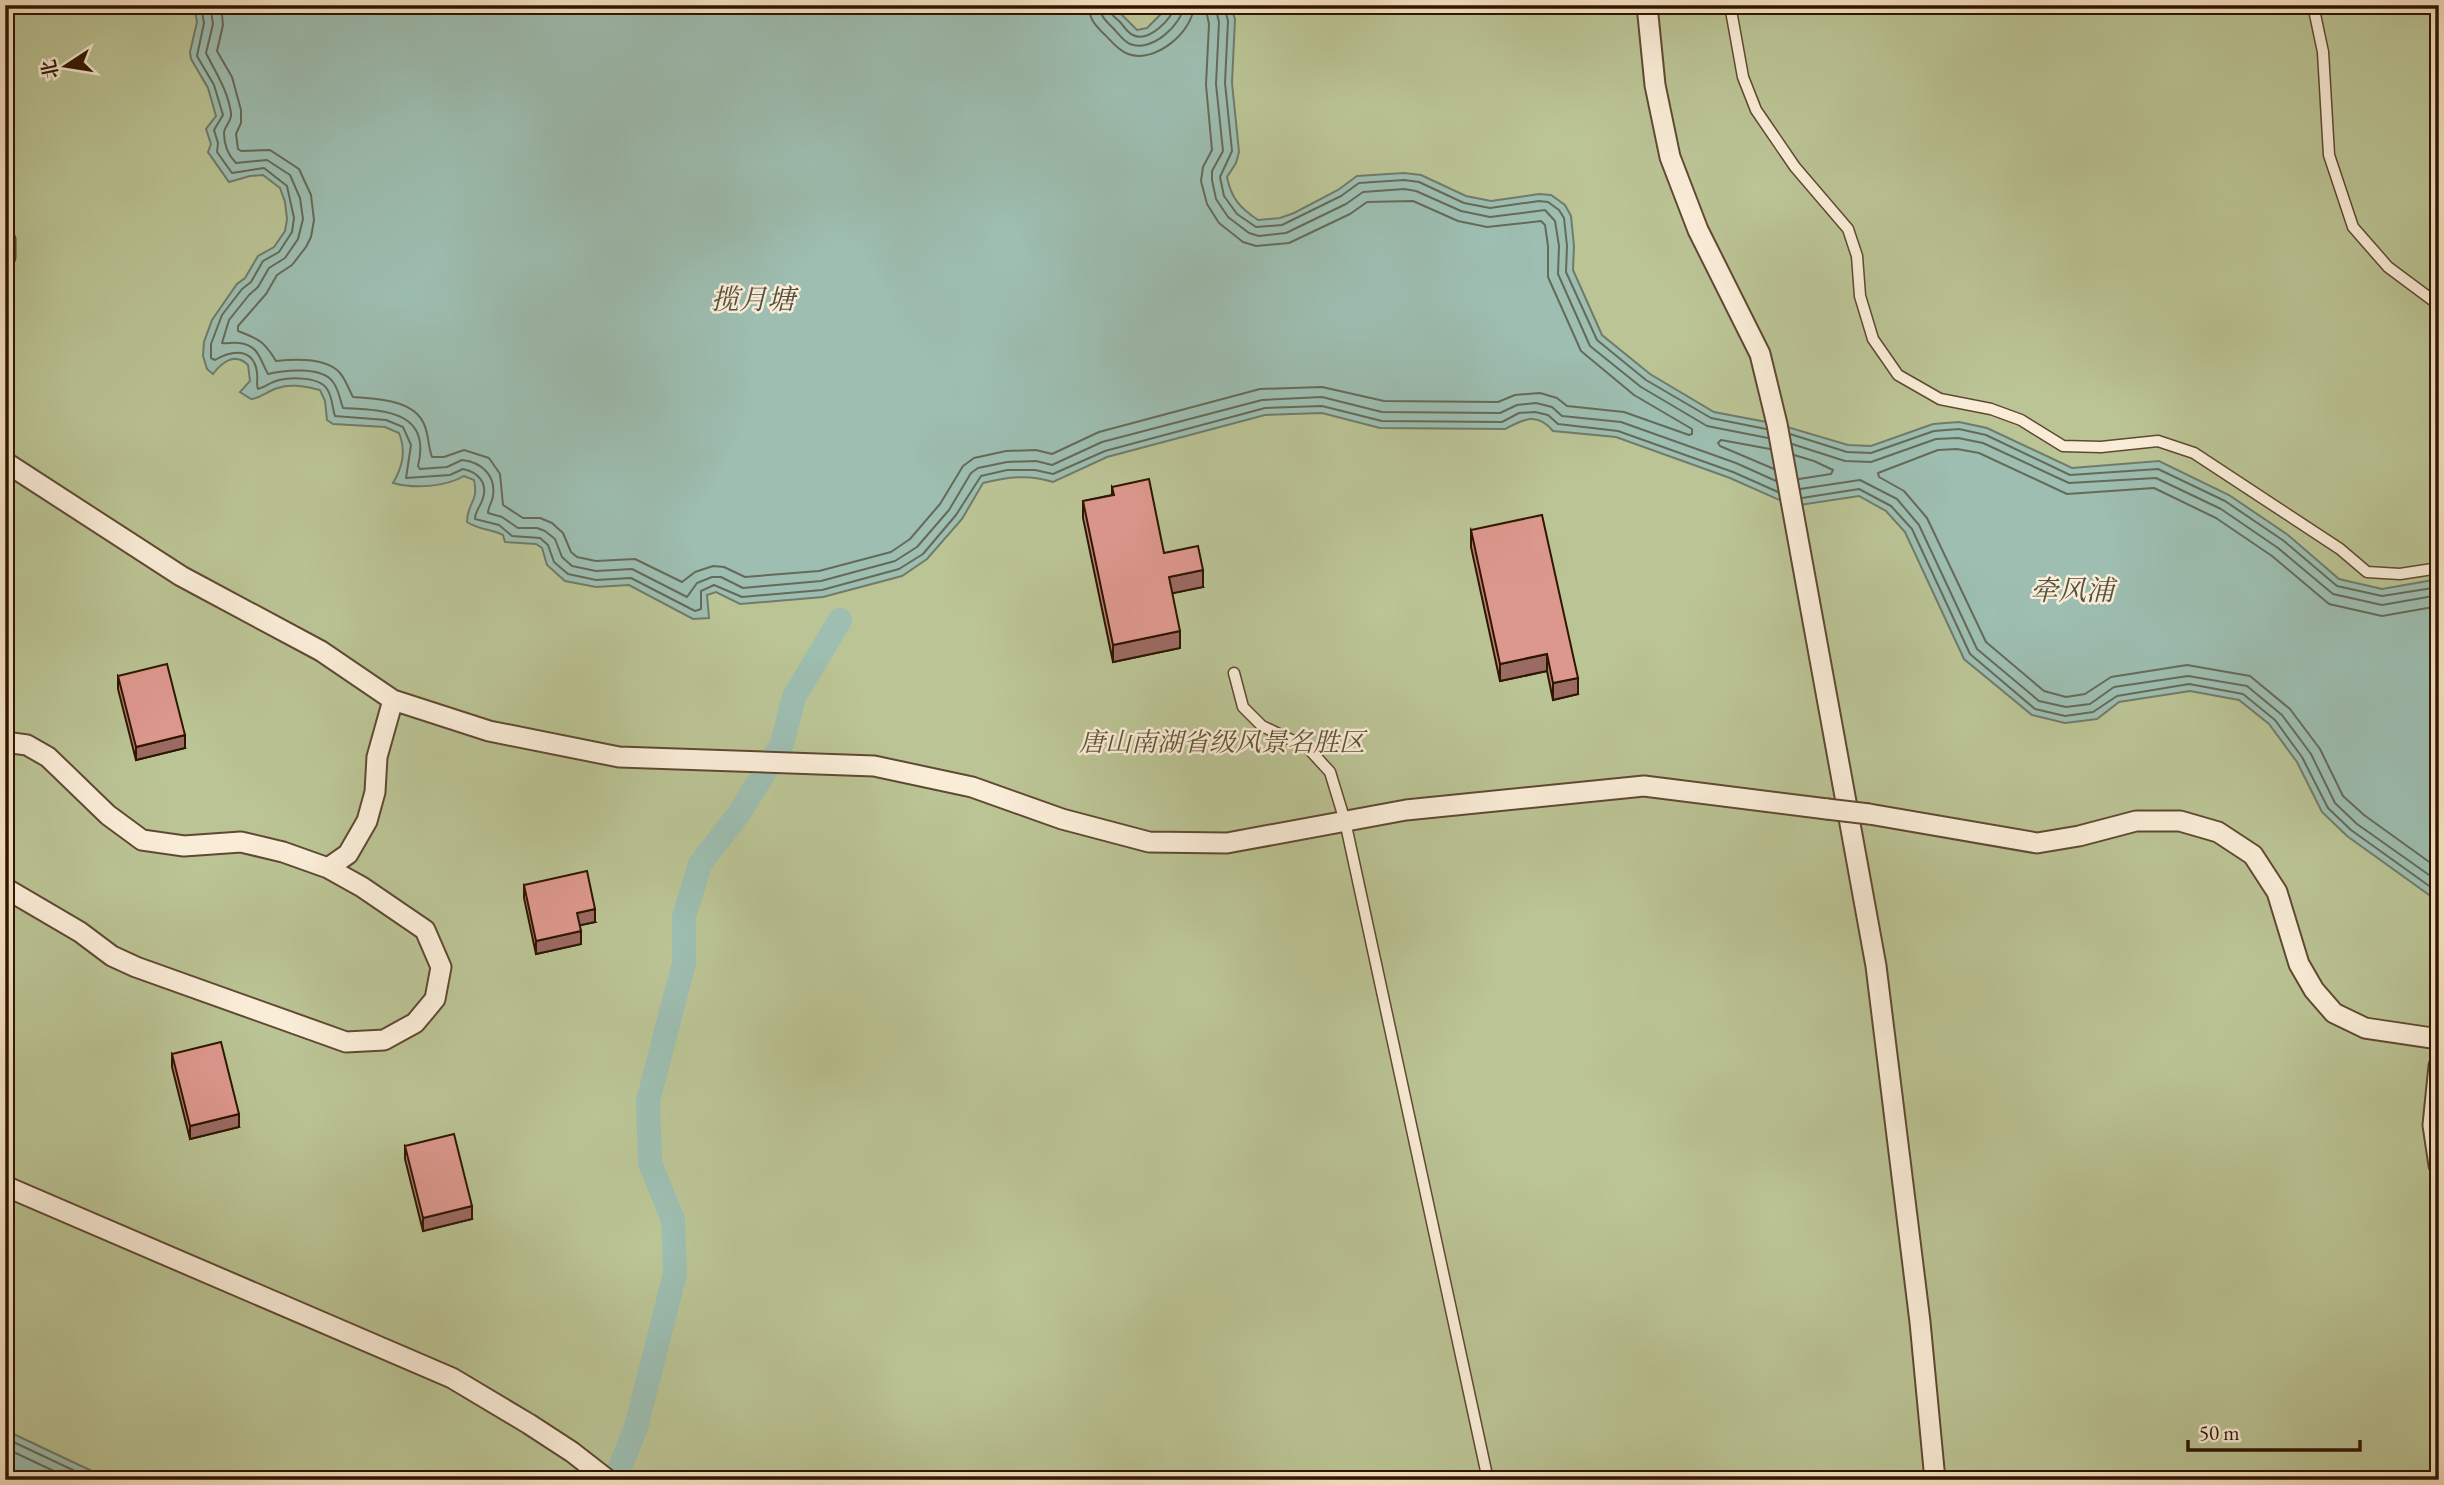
<svg xmlns="http://www.w3.org/2000/svg" width="2444" height="1485" viewBox="0 0 2444 1485" font-family="'EB Garamond','Noto Serif SC',serif">
  <rect width="100%" height="100%" fill="#f7e3c3"/>
  <filter id="stains"><feTurbulence type="fractalNoise" baseFrequency=".00286" numOctaves="4"/><feColorMatrix values="0 0 0 0 .2 0 0 0 0 .09 0 0 0 0 .02 0 0 0 .5 -.17"/></filter>
  <radialGradient id="worn" r=".72"><stop offset=".6" stop-color="#630" stop-opacity="0"/><stop offset="1" stop-color="#630" stop-opacity=".3"/></radialGradient>
  <path fill="#bbc495" stroke="#746d4a" stroke-width="2" d="M5 5H2439V1480H5Z"/>
  <path fill="#9dbeb1" stroke="#717b6a" stroke-width="2" d="M194 5H1112L1137 30 1147 28 1170 5H1230L1235 19 1232 83 1239 152 1236 163 1227 177C1231 198 1240 208 1258 220L1280 218 1294 213 1338 190 1357 176 1404 173 1421 175 1466 196 1491 201 1539 194 1551 195 1565 205 1571 216 1574 246 1573 270 1602 335 1650 374 1714 412 1777 424 1848 445 1871 446 1933 424 1959 422 1987 428 2072 468 2159 461 2229 495 2288 535 2339 579 2382 589 2439 579V902L2347 836 2322 812 2297 762 2269 724 2239 700 2190 691 2119 702 2097 719 2065 723 2032 715 1964 659 1905 532 1886 511 1859 496 1793 506 1730 478 1616 437 1553 431C1537 412 1524 419 1505 429L1380 428 1322 413 1265 415 1107 457 1053 482C1029 474 1008 477 983 483L962 519 927 559 902 576 823 597 740 604 716 592 707 595 709 618 693 619 629 585 596 587 565 581 547 565 542 548 536 544 505 542 503 535C491 529 479 530 467 522 467 502 479 503 474 480L464 476C445 487 414 489 393 483 403 466 406 451 399 433L385 427 333 424 327 420 325 401 320 390C306 387 291 383 278 388 267 391 262 398 251 399L240 392 250 381 248 365C235 352 222 362 213 374L207 369 203 356 204 342 212 320 237 284 245 278 258 256 274 247 285 231 287 219 285 202 280 188 263 175 250 176 229 182 208 152 211 144 206 129 216 116 208 88 191 59 190 52 197 22Z
    M5 1430 111 1480H5Z"/>
  <g fill="none" stroke-linecap="round" stroke-linejoin="round">
    <path stroke="#666a58" stroke-width="2" d="M201 5 204 23 197 56 214 85 223 115 214 130 218 143 217 152 232 173 264 168 287 186 294 218 292 232 279 252 263 261 251 282 242 289 222 315 211 344V358L215 360C232 350 254 347 257 373 258 379 256 384 258 389 265 387 271 382 279 380 292 377 320 377 327 389 333 398 332 408 335 416L386 420 403 427 411 445 406 478 450 475 463 469C477 472 488 482 483 498 481 506 475 511 475 519L499 525 512 536 540 538 548 545 554 562 568 574 596 580 631 578 695 611 701 609V591L714 585 742 597 822 590 899 569 923 554 956 515 981 476 1007 470H1035L1053 474 1105 451 1265 408 1322 406 1382 421 1502 422 1519 413 1535 412 1548 415 1558 424 1618 431 1733 472 1778 492
      M210 5 213 24 206 53C216 73 228 91 231 113 232 122 224 126 224 133 224 144 228 155 236 163L267 160 290 175 300 198 303 219 298 239 285 258 269 268 258 287 249 295 229 320 222 343C227 344 232 342 239 343 259 345 260 360 268 374 284 370 322 366 333 382 339 390 340 400 343 408 382 410 432 410 418 466L420 469 447 467 462 460C482 462 496 476 493 496 492 503 488 507 488 513L502 517 518 528H537L545 531 555 539 562 557 572 566 596 571 632 569 687 597 697 583 712 577H721L743 588 821 581 895 561 917 547 949 510 971 473 978 468 1007 462 1036 461 1052 465 1102 442 1262 400 1322 397 1382 412 1500 413 1517 405 1536 403 1552 407 1562 416 1621 422 1736 463 1776 481
      M221 5 223 25 217 51 232 77 241 110V123L236 134 238 149 241 151 270 150 299 169 311 195 314 220 311 237 306 247 292 265 277 275 266 294 238 326V331C259 339 264 341 276 361 295 359 326 357 340 373 346 380 349 390 353 397 376 399 413 399 424 424 429 435 428 447 432 457H444L464 450 489 458 500 474 503 505 523 518H540L552 523 563 533 571 552 577 557 596 561 635 559 682 582 695 572 713 566 724 567 745 577 819 571 891 552 910 539 940 504 963 466 974 458 1006 451 1036 450 1052 454 1099 432 1260 389 1322 387 1384 401 1498 402 1515 395 1540 393 1557 398 1567 406 1624 412 1689 435 1692 434V429L1634 395 1581 351 1548 277V246L1545 225 1541 221 1487 227 1458 221 1413 201 1367 202 1350 214 1289 243 1256 246 1243 242 1219 223 1207 204 1201 181 1203 167 1212 150 1206 85 1209 24 1205 5
      M1089 5C1089 18 1094 24 1103 33 1111 40 1117 50 1128 54 1155 64 1193 32 1194 5
      M1099 5C1100 16 1106 21 1113 28 1118 33 1123 41 1130 44 1151 53 1182 25 1184 5
      M1108 5C1109 14 1115 17 1121 23 1124 27 1128 33 1133 35 1148 43 1173 19 1175 5
      M1215 5 1219 22 1216 84 1223 151 1212 171V180L1216 199 1228 217 1249 233 1259 236 1286 233 1346 204 1363 192 1404 189 1416 191 1461 211 1490 217 1545 210 1555 221 1559 246 1558 274 1590 346 1641 387 1707 426 1768 438
      M1224 5 1228 21 1225 83 1232 151 1220 177 1224 196 1237 214 1256 227 1282 225 1341 196 1359 183 1404 180 1419 182 1464 203 1490 208 1539 201 1548 202 1559 210 1564 218 1567 246 1566 272 1597 340 1646 380 1711 418 1766 429
      M1790 434 1847 452 1871 453 1934 431 1959 429 1986 435 2070 475 2158 469 2225 501 2284 541 2337 586 2382 596 2439 587
      M1792 444 1845 461 1871 462 1936 439 1958 438 1983 443 2069 483 2156 478 2221 509 2278 548 2333 594 2382 605 2439 595
      M1770 449 1721 440 1718 443 1720 446 1774 469
      M1794 455 1814 461 1833 470 1831 474 1799 479
      M1800 489 1860 480 1897 499 1919 525 1977 649 2039 701 2066 707 2090 704 2114 687 2188 676 2247 686 2282 715 2311 754 2335 803 2357 824 2439 882
      M1802 498 1859 489 1891 506 1912 529 1970 654 2035 709 2065 716 2093 712 2117 696 2189 684 2243 694 2275 720 2302 757 2328 808 2351 830 2439 893
      M2439 606 2382 616 2329 604 2272 556 2216 518 2154 488 2067 494 1979 453 1957 449 1938 450 1878 473 1879 477 1904 491 1927 518 1986 642 2044 691 2066 697 2085 694 2111 677 2187 665 2250 676 2290 709 2320 749 2343 796 2364 815 2439 869
      M5 1438 94 1480
      M5 1448 73 1480"/>
    <path stroke="#9dbeb1" stroke-width="24" d="M615 1480 636 1427 675 1274 673 1220 650 1163 648 1101 684 963V917L700 864 738 815 782 744 794 697 840 620"/>
    <g stroke="#604931" stroke-width="13">
      <path id="service" d="M1730 5 1743 77 1756 110 1795 167 1848 229 1857 256 1860 296 1873 339 1898 375 1940 399 1991 409 2021 420 2063 446 2101 447 2158 441 2194 453 2340 549 2367 572 2400 574 2439 568
        M2313 5 2323 52 2329 155 2353 227 2388 267 2439 305
        M1234 673 1243 707 1262 726 1308 748 1330 772 1345 821 1488 1480"/>
    </g>
    <g stroke="#604931" stroke-width="23">
      <path id="minor" d="M1647 5 1655 85 1670 157 1698 230 1760 354 1777 424 1876 966 1920 1322 1935 1480
        M5 240V257
        M5 462 181 576 321 651 393 700 489 731 619 757 874 766 972 787 1062 819 1149 842 1227 843 1406 810 1644 786 1827 809
        M5 742 27 745 48 757 108 815 142 840 184 846 241 842 283 852 328 868 362 887 425 930 441 967 435 999 415 1023 384 1040 346 1042 136 967 112 956 80 932 5 888
        M1869 814 2037 843 2079 836 2136 821H2180L2218 832 2253 855 2277 892 2299 964 2314 990 2334 1013 2365 1028 2439 1039
        M328 868 348 854 367 821 375 792 377 757 393 700
        M2439 1066 2433 1125 2439 1165
        M5 1186 452 1378 529 1424 572 1452 608 1480"/>
    </g>
    <use href="#service" stroke="#faedd8" stroke-width="10"/>
    <use href="#minor" stroke="#faedd8" stroke-width="19"/>
    <g stroke="#604931" stroke-width="23" stroke-linecap="butt">
      <path id="minor-bridge" d="M1827 809 1869 814"/>
    </g>
    <use href="#minor-bridge" stroke="#faedd8" stroke-width="19"/>
  </g>
  <path fill="#be837a" stroke="#2e1600" stroke-width="2" d="M1112 487 1164 553 1203 587 1172 593 1180 648 1113 662 1083 518V501L1112 495Z
    M1471 530 1578 694 1553 700 1547 671 1500 681 1471 547Z
    M118 676 185 748 136 760 118 689Z
    M524 885 595 922 580 925 581 944 536 954 524 898Z
    M172 1054 239 1127 190 1139 172 1067Z
    M405 1146 472 1219 423 1231 405 1159Z"/>
  <path fill="#9b6a63" stroke="#2e1600" stroke-width="2" d="M1203 570V587L1169 594V577Z
    M1180 631V648L1113 662V645Z
    M1547 654V671L1500 681V664Z
    M1578 678V694L1553 700V683Z
    M185 735V748L136 760V747Z
    M595 909V922L577 926V913Z
    M581 931V944L536 954V941Z
    M239 1114V1127L190 1139V1126Z
    M472 1206V1219L423 1231V1218Z"/>
  <path fill="#dd988e" stroke="#2e1600" stroke-width="2" d="M1149 479 1164 553 1198 546 1203 570 1169 577 1180 631 1113 645 1083 501 1114 495 1112 487Z
    M1542 515 1578 678 1553 683 1547 654 1500 664 1471 530Z
    M167 664 185 735 136 747 118 676Z
    M587 871 595 909 577 913 581 931 536 941 524 885Z
    M221 1042 239 1114 190 1126 172 1054Z
    M454 1134 472 1206 423 1218 405 1146Z"/>
  <g text-anchor="middle" dominant-baseline="central" stroke-width="5" stroke-linejoin="round" paint-order="stroke">
    <g font-size="26" font-style="italic" fill="#5f5334" stroke="#faedd8">
      <text x="1222" y="742">唐山南湖省级风景名胜区</text>
    </g>
    <g font-size="28" font-style="italic" fill="#55513e" stroke="#faedd8">
      <text x="753" y="299">揽月塘</text>
      <text x="2072" y="590">牵风浦</text>
    </g>
  </g>
  <rect width="2444" height="1485" fill="none" stroke="#f7e3c3" stroke-width="28"/>
  <rect x="7" y="7" width="2430" height="1471" fill="none" stroke="#2e1600" stroke-width="3.5"/>
  <rect x="14" y="14" width="2416" height="1457" fill="none" stroke="#2e1600" stroke-width="2"/>
  <g transform="translate(66 66) rotate(258)" stroke="#faedd8" stroke-width="5" paint-order="stroke">
  <path d="M0-5L12 26L0 18L-12 26Z" fill="#2e1600"/>
  <text y="-10" font-size="19" font-weight="bold" text-anchor="middle" fill="#2e1600">北</text>
  </g>
  <path d="M2188 1440v10h172v-10" fill="none" stroke="#2e1600" stroke-width="3.5"/>
  <text x="2199" y="1440" font-size="21" fill="#2e1600" stroke="#faedd8" stroke-width="5" paint-order="stroke">50 m</text>
  <rect width="100%" height="100%" filter="url(#stains)"/>
  <rect width="100%" height="100%" fill="url(#worn)"/>
</svg>
